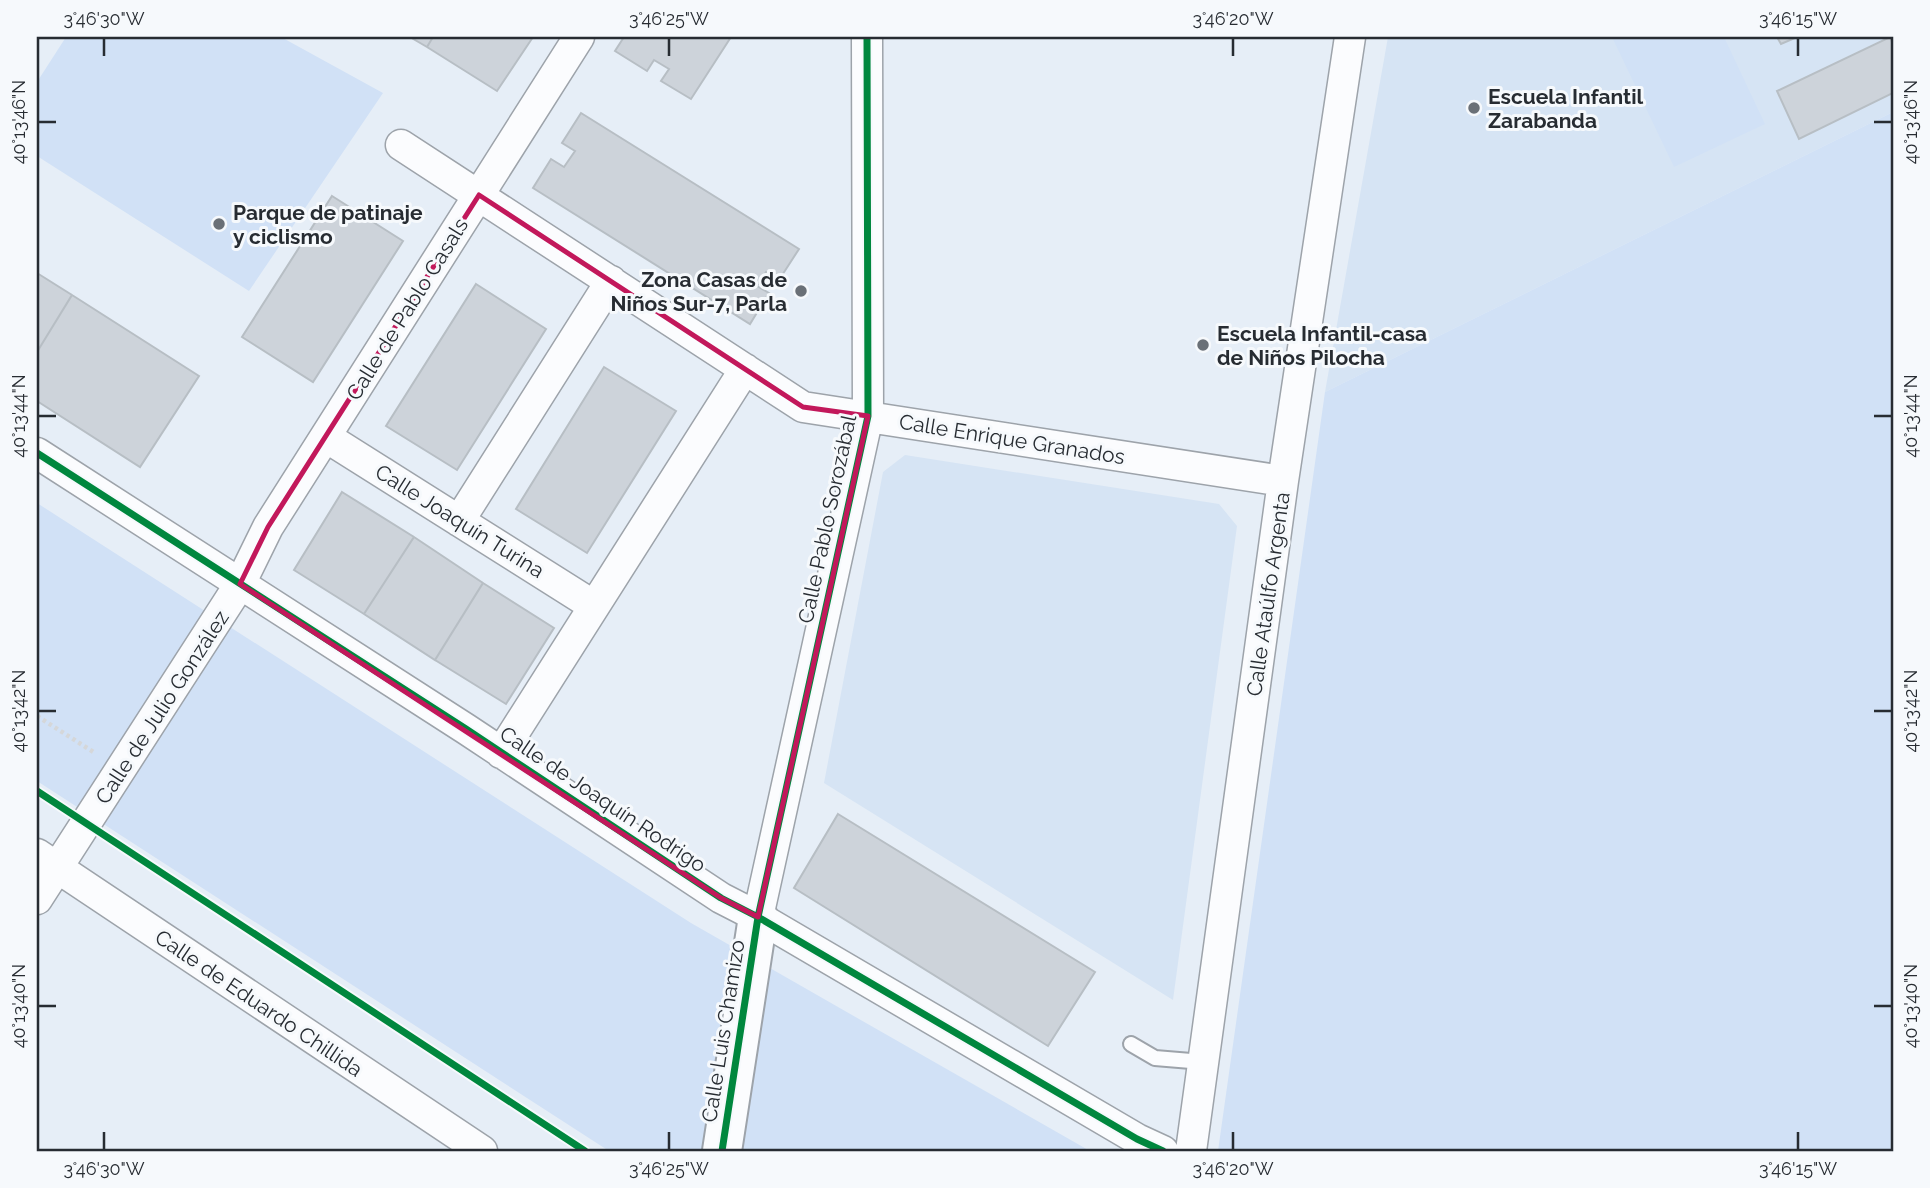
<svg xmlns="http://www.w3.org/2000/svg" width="1930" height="1188" viewBox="0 0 1930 1188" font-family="Raleway,sans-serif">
  <rect width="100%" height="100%" fill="#e6eef7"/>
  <path fill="#d6e4f4" d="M1388 37H1893V112L1325 392Z
    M905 455 1219 504 1237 526 1173 1000 824 783 883 472Z"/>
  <path fill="#d1e1f6" d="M66 37H281L383 93 249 291 37 156V82Z
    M1612 37H1724L1765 124 1674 167Z
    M1893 112V1151H1218L1325 392Z
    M37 503 691 923 1090 1151H609L37 781Z"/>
  <path fill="#cdd3da" stroke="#b7bec4" stroke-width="2" d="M410 37H433L427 47Z
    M433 37H533L497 91 427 47Z
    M624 37H731L691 99 661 81 669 69 654 60 647 71 615 51Z
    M1777 37H1797L1781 44Z
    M1890 37 1893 45V93L1799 139 1777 91Z
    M581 113 799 249 779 280 766 272 757 286 769 293 750 324 533 188 551 159 564 167 575 151 562 143Z
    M332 196 403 241 313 382 242 337Z
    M37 273 72 295 37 352Z
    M476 284 546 329 457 470 386 426Z
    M72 295 199 376 140 467 37 401V352Z
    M604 367 676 411 587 553 516 509Z
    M342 492 414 537 364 614 294 570Z
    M414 537 483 583 435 660 364 614Z
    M483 583 554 628 506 704 435 660Z
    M838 814 1095 972 1048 1046 794 888Z"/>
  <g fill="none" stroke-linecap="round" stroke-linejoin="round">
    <g stroke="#9da3aa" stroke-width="18">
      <path id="lane" d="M1131 1044 1155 1058 1203 1062"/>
    </g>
    <g stroke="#9da3aa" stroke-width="33">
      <path id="street" d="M401 145 803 407 1283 481
        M326 437 594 606
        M37 453 466 729 721 898 758 917 1137 1139 1163 1151
        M459 521 611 281
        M501 753 745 369
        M37 854 482 1151
        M37 899 240 584 268 527 579 37
        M758 917 868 416 867 37
        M1191 1151 1283 481 1350 37"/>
    </g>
    <g stroke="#9da3aa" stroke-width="42">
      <path id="secondary" d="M722 1151 758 917"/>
    </g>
    <path stroke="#d5d7d9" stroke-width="4.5" stroke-dasharray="3.5 3.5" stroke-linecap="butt" d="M37 716 95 753"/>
    <use href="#lane" stroke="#fbfcfe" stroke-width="14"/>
    <use href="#street" stroke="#fbfcfe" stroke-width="30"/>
    <use href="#secondary" stroke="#fbfcfe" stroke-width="38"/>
    <g stroke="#f6f9fc" stroke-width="11">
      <path id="cycleway" d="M37 453 466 729 721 898 758 917 1137 1139 1163 1151
        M37 791 585 1151
        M722 1151 758 917 868 416 867 37"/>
    </g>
    <use href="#cycleway" stroke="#00873e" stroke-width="7"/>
  </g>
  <path fill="none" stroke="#c2185b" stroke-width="5" stroke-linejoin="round" d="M479 195 803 407 868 416 758 917 721 898 240 584 268 527Z"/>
  <path fill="none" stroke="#272c32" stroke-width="2.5" d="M104 38V56M669 38V56M1233 38V56M1798 38V56M38 122H56M1874 122H1892M38 416H56M1874 416H1892M38 711H56M1874 711H1892M38 1006H56M1874 1006H1892M104 1132V1150M669 1132V1150M1233 1132V1150M1798 1132V1150"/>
  <g fill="#6a7077" stroke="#f6f9fc" stroke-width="2.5">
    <circle cx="1474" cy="108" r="7"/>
    <circle cx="219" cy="224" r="7"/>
    <circle cx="801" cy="291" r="7"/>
    <circle cx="1203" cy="345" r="7"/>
  </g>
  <g text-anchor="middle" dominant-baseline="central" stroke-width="6" stroke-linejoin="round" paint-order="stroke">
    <g font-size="21" font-weight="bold" fill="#272c32" stroke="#f6f9fc" text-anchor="start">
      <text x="1488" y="96">Escuela Infantil<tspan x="1488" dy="24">Zarabanda</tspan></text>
      <text x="233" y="212">Parque de patinaje<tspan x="233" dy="24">y ciclismo</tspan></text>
      <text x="787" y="279" text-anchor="end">Zona Casas de<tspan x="787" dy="24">Niños Sur-7, Parla</tspan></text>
      <text x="1217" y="333">Escuela Infantil-casa<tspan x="1217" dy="24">de Niños Pilocha</tspan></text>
    </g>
    <g font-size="21" fill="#272c32" stroke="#f6f9fc">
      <text transform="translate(407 309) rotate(-58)">Calle de Pablo Casals</text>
      <text transform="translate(1012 439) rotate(9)">Calle Enrique Granados</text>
      <text transform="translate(827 519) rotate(-78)">Calle Pablo Sorozábal</text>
      <text transform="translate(460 521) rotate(32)">Calle Joaquín Turina</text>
      <text transform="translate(1268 594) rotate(-82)">Calle Ataúlfo Argenta</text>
      <text transform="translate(162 707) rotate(-57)">Calle de Julio González</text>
      <text transform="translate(603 799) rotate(34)">Calle de Joaquín Rodrigo</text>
      <text transform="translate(259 1003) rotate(34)">Calle de Eduardo Chillida</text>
      <text transform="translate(723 1031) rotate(-81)">Calle Luis Chamizo</text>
    </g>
  </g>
  <rect width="1930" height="1188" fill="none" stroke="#f6f9fc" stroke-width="77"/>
  <rect x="38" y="38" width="1854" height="1112" fill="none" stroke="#272c32" stroke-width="2.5"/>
  <g font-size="18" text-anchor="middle" fill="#272c32">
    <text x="104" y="25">3°46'30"W</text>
    <text x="669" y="25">3°46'25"W</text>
    <text x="1233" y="25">3°46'20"W</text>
    <text x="1798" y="25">3°46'15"W</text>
    <text transform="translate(19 122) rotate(-90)" y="6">40°13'46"N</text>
    <text transform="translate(1911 122) rotate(-90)" y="6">40°13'46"N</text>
    <text transform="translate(19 416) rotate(-90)" y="6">40°13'44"N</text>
    <text transform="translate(1911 416) rotate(-90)" y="6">40°13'44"N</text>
    <text transform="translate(19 711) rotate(-90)" y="6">40°13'42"N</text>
    <text transform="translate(1911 711) rotate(-90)" y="6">40°13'42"N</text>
    <text transform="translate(19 1006) rotate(-90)" y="6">40°13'40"N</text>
    <text transform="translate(1911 1006) rotate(-90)" y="6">40°13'40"N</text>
    <text x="104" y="1175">3°46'30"W</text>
    <text x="669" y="1175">3°46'25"W</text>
    <text x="1233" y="1175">3°46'20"W</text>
    <text x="1798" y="1175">3°46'15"W</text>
  </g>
</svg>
